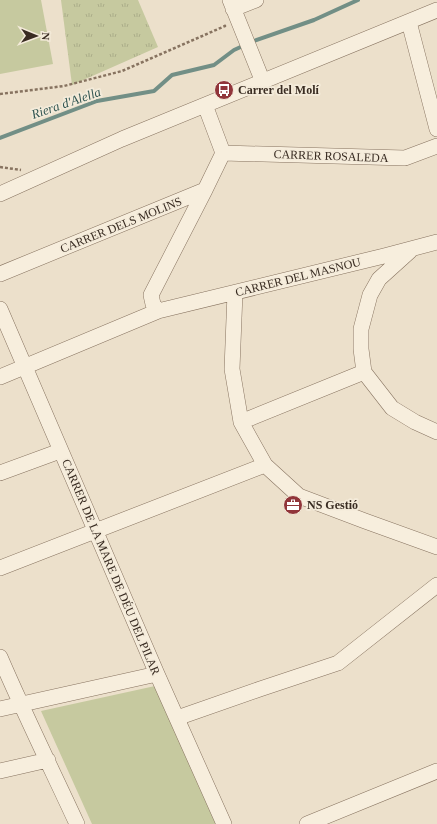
<svg xmlns="http://www.w3.org/2000/svg" width="437" height="824" viewBox="0 0 437 824" font-family="'Times New Roman',serif">
  <defs>
    <pattern id="grass-tufts" width="24" height="20" patternUnits="userSpaceOnUse"><rect width="24" height="20" fill="#c6c99f"/><path d="M3 7l-1-3M5 7V3M7 7l1-3M15 17l-1-3M17 17v-4M19 17l1-3" fill="none" stroke="#abad89"/></pattern>
  </defs>
  <rect width="100%" height="100%" fill="#ece0cb"/>
  <path fill="url(#grass-tufts)" d="M61 0H138L158 47 72 85Z"/>
  <path fill="#c6c99f" d="M0 0H41L53 64 0 74Z
    M155 686 218 824H92L41 711Z"/>
  <g fill="none" stroke-linecap="round" stroke-linejoin="round">
    <path stroke="#728f86" stroke-width="4" d="M251 42 314 20 358 0
      M0 138 97 101 154 91 172 75 214 65 234 50 245 45"/>
    <g stroke="#877360" stroke-width="16">
      <path id="minor" d="M230 0 263 82
        M233 9 256 0
        M409 22 437 129
        M223 153 405 158 437 146
        M0 194 122 139 437 10
        M410 251 379 279 370 295 361 329V349L364 372 392 408 415 422 437 432
        M0 274 205 190
        M235 293 232 369 241 422 265 465 299 496 365 521 437 547
        M0 309 157 674 224 824
        M158 311 153 304 151 295 205 190 223 153 205 105
        M0 377 158 311 384 256 437 242
        M241 422 364 372
        M0 473 60 451
        M0 568 265 465
        M0 657C24 713 51 768 77 824
        M0 709 157 674
        M177 718 260 689 338 663 437 585
        M0 771 48 760
        M307 824 437 771"/>
    </g>
    <path stroke="#877360" stroke-width="2.5" stroke-dasharray="3 2" stroke-linecap="butt" d="M0 94 64 86 122 71 225 26 224 25
      M0 167 21 170"/>
    <use href="#minor" stroke="#f7eedd" stroke-width="15"/>
  </g>
  <defs>
    <g id="bus-disc" transform="scale(1)"><circle r="9.5" fill="#91353a" stroke="#f4ebda"/><path d="M-5-6H5V4H4V6H2V4H-2V6H-4V4H-5ZM-3.5-4V0h7V-4ZM-3.5 1.2v1.5H-2V1.2ZM2 1.2v1.5H3.5V1.2Z" fill="#fff"/></g>
    <g id="office-disc" transform="scale(1)"><circle r="9.5" fill="#91353a" stroke="#f4ebda"/><path d="M-6-3h4V-5.5h4V-3h4V5H-6ZM-1-4.5V-3h2v-1.5ZM-6 0V1H6V0Z" fill="#fff"/></g>
  </defs>
  <g fill-rule="evenodd">
    <use href="#bus-disc" x="224" y="90"/>
    <use href="#office-disc" x="293" y="505"/>
  </g>
  <g text-anchor="middle" dominant-baseline="central" stroke-width="3.5" stroke-linejoin="round" paint-order="stroke">
    <g font-size="12" font-weight="bold" fill="#392c22" stroke="#f4ebda" text-anchor="start">
      <text x="238" y="90">Carrer del Molí</text>
      <text x="307" y="505">NS Gestió</text>
    </g>
    <g font-size="12" fill="#392c22" stroke="#f4ebda">
      <text transform="translate(331 156) rotate(2)">CARRER ROSALEDA</text>
      <text transform="translate(121 225) rotate(-22)">CARRER DELS MOLINS</text>
      <text transform="translate(298 277) rotate(-14)">CARRER DEL MASNOU</text>
      <text transform="translate(111 567) rotate(67)">CARRER DE LA MARE DE DÉU DEL PILAR</text>
    </g>
    <g font-size="13" font-style="italic" fill="#335753" stroke="#f4ebda">
      <text transform="translate(66 103) rotate(-19)">Riera d'Alella</text>
    </g>
  </g>
  <g transform="translate(36 36) rotate(91)" stroke="#f4ebda" stroke-width="3" paint-order="stroke">
  <path d="M0-3L7 15L0 10L-7 15Z" fill="#392c22"/>
  <text y="-6" font-size="11" font-weight="bold" text-anchor="middle" fill="#392c22">N</text>
  </g>
</svg>
